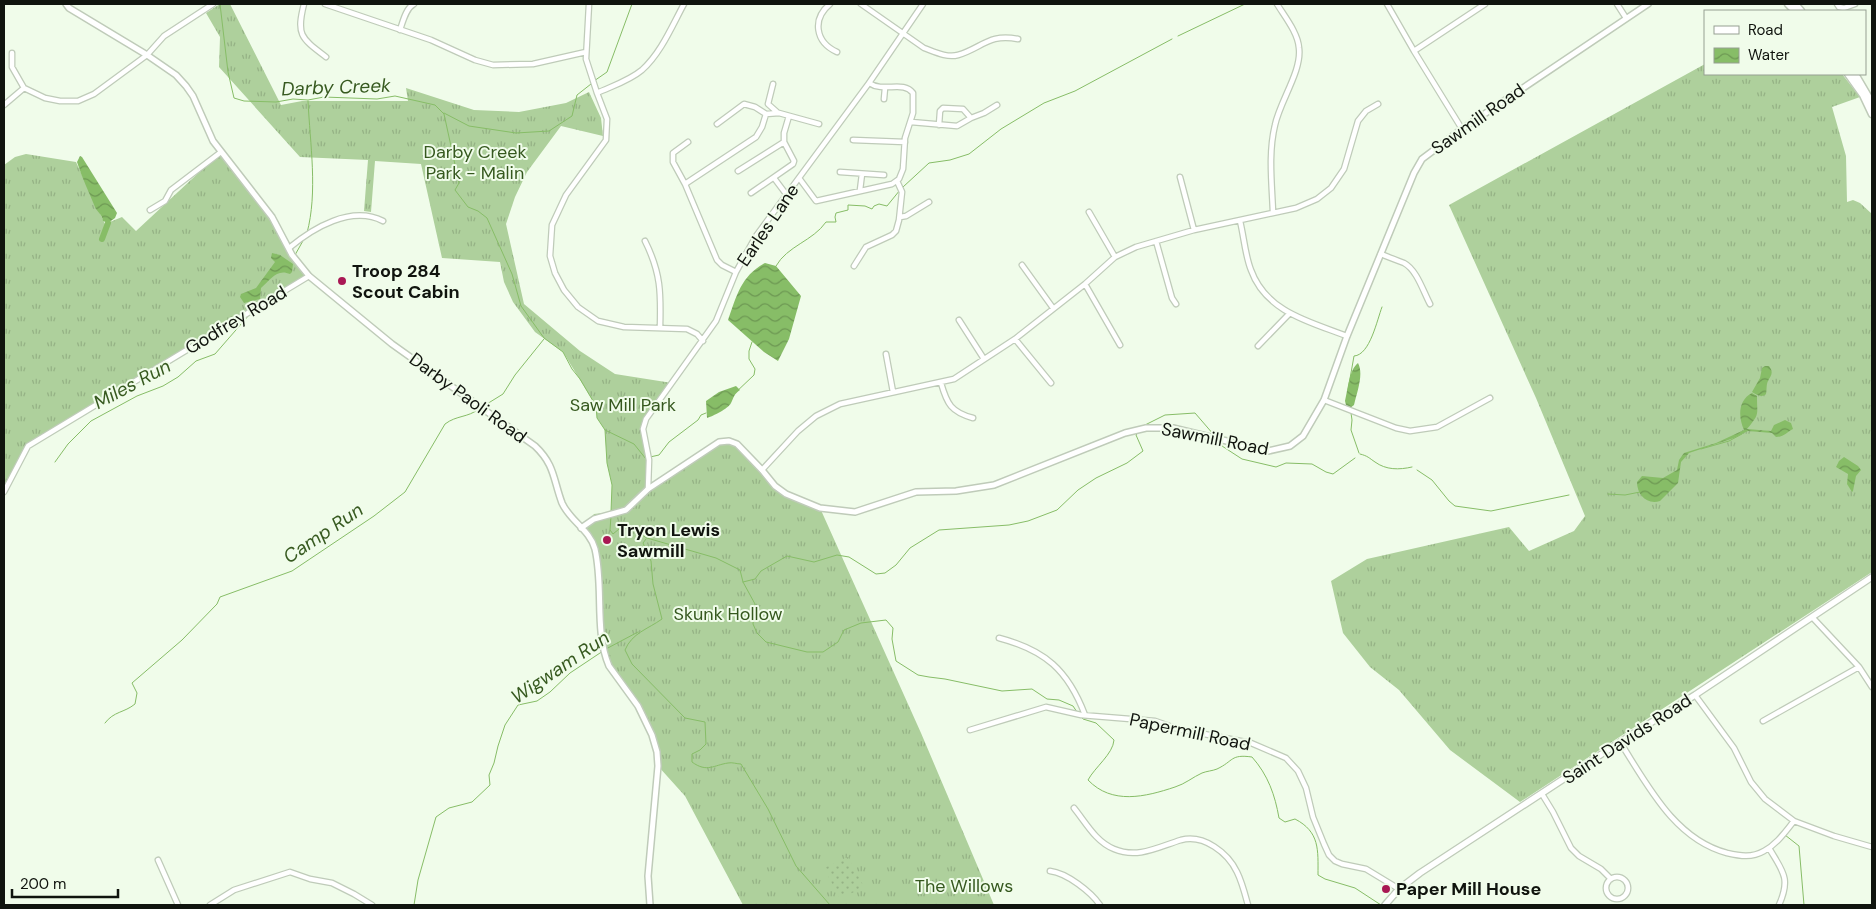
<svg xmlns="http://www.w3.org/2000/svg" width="1876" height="909" viewBox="0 0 1876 909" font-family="'DM Sans',sans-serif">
  <defs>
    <pattern id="grass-tufts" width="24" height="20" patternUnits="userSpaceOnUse" patternTransform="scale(1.25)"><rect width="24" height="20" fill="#aed09c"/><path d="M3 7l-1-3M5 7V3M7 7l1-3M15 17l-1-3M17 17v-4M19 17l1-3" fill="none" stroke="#95b285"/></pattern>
    <pattern id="garden-dots" width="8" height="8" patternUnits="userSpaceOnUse" patternTransform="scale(1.25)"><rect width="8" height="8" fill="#aed09c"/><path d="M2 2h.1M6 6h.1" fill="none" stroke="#95b285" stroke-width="1.8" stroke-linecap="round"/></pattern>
    <pattern id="water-waves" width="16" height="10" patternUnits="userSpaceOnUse" patternTransform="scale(1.25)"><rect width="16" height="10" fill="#87bd67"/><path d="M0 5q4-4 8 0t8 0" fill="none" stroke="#6d9853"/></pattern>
  </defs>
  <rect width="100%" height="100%" fill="#f0fcea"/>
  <path fill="url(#grass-tufts)" d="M220 4H230L281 105 302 101H408L406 88 474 110 519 112 566 103 589 92 601 118 603 136 561 126 527 172 515 197 506 224 524 304 580 351 615 374 672 383 644 424 647 441 648 489 719 442 737 444 786 494 820 508 921 733 994 905H743L685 796 658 766 657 752 638 706 606 660 595 550 581 528 594 514 611 512 612 485 607 463 605 430 597 418 596 406 563 352 535 332 513 302 504 282 500 262 442 258 421 164 375 161 371 212 364 211 368 160 300 157 219 67 220 37 206 13Z
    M1705 64V74H1842L1860 97 1832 107 1846 156 1847 202 1853 200 1860 203 1872 214V572L1520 802 1450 750 1399 690 1370 667 1343 633 1331 581 1367 559 1509 527 1529 551 1574 531 1585 516 1536 398 1449 205Z
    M221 152 265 207 289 248 309 276 28 446 4 491V165L15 157 26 154 76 162 105 224 122 217 136 231Z"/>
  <path fill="url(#garden-dots)" d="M848 857 864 887 840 899 824 868Z"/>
  <path fill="url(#water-waves)" d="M80 156 82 157 117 213 115 218 108 223 103 221C102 214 97 212 95 207 89 192 82 178 77 162Z
    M272 253 280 255 293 264 292 272 290 274C277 268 270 280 261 288L260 299 244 303 240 297 241 294 256 288 275 262 271 258Z
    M765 263 776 266 801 296 789 339 778 361 764 352 728 320C737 295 741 276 765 263Z
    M1358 363C1364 374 1357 392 1354 405L1350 408 1346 405 1345 401C1348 389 1349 370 1358 363Z
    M1765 366H1769C1774 373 1771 375 1768 381 1766 385 1767 390 1766 394 1762 398 1757 395 1752 392L1760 378 1762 368Z
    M736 386 740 390C734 394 734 397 731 403 728 409 713 416 707 418L706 401 719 392Z
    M1752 393 1757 396C1757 416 1760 413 1747 429L1771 431 1774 425 1785 420 1791 423 1793 429C1787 432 1784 437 1776 437L1772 433 1748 431 1734 438 1689 453 1681 462 1678 483 1660 501C1647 505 1637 495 1637 482L1642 476 1663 478 1677 470 1679 460 1684 453 1716 443 1744 430C1738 417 1738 400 1752 393Z
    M1844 457 1858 466 1861 470 1856 476 1853 491 1852 492 1847 484 1848 474 1836 467 1839 461Z"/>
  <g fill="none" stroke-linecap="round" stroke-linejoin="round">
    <path stroke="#87bd67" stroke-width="1" d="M220 4 228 72 234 98 244 101 276 102 293 99 308 100 324 97 377 99 395 96 435 105 444 114 459 183 455 190 468 207 478 211 487 218 512 274 521 306 544 338 563 352 572 369 580 379 596 406 597 418 605 430 607 463 612 485 611 512
      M1178 36 1245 4
      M594 81 607 72 632 4
      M444 113 469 126 516 133 549 131 572 116 577 95 591 84
      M903 187 929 163 950 160 969 154 1001 129 1044 103 1075 91 1172 39
      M307 233C318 192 310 144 308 101
      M295 255 304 239
      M776 266C787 246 813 241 826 222H836L835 217 836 213 848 210V205L865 206 872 209 874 206 879 204 887 206 900 190
      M251 309 252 301
      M1348 390 1354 356C1370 355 1377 320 1382 307
      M733 395 754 375 755 369 749 359V351L752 342
      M482 407 503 394 515 375 544 339
      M1351 413 1352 420 1351 430 1359 453
      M1143 426 1165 415 1195 413 1214 435
      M605 430 634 444 646 459
      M1220 442 1222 446 1242 459 1276 467 1286 463 1312 464 1326 472 1333 474 1355 458
      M1701 449 1729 441 1742 434
      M1360 454C1368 456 1369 458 1375 462 1386 470 1399 470 1412 467
      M650 457 659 455 669 442 698 420 701 415 706 413
      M55 462 68 444 91 421 137 396 163 386 178 377 196 361 215 354 249 315
      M1417 470 1432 480 1449 501 1455 506 1491 511 1569 495
      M1608 494 1625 495 1640 492
      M611 516 610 530 613 534 619 529 631 528 647 538 716 558 740 570 743 582 755 604 753 624 757 633 766 642 807 652H823L838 642 844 630 861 623 886 620 893 628 892 639 896 661 918 675 929 677 945 679 1002 691 1032 689 1047 699 1059 700 1073 706 1077 712
      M646 539 643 543 651 561 653 584 662 619C648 629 632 633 625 650L632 664 685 718 705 722 706 744 700 750 692 754V762C707 773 714 765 728 763 732 762 737 764 741 764L768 809 796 866 830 905
      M743 582 755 579 761 571 787 556 814 562 837 555 849 557 876 574 885 573 896 565 910 548 939 530 1009 525 1028 521 1057 510 1078 490 1096 478 1127 463 1143 451 1136 435 1139 431
      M606 649 638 632
      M1081 717 1083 719 1096 723 1114 740C1113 754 1095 767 1088 780 1112 805 1145 797 1175 787 1185 784 1193 777 1202 773 1207 771 1212 771 1217 769 1234 761 1230 754 1252 757 1268 775 1275 795 1279 818L1285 822 1295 819C1320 832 1318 850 1318 875L1325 879 1355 888 1381 905
      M105 723C114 711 124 713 135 704L137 693 132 683 182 640 217 604 220 597 292 571 374 516 405 492 445 424C457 415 467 418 479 409
      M1785 835 1799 846 1804 905
      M414 905 418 880 436 817 449 808 472 802 490 785 489 775 494 763 498 746 505 725 518 705 537 701 550 692 570 673 603 651"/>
    <path stroke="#87bd67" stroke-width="6" d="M102 239 108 223"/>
    <g stroke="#bfcbb9" stroke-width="7">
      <path id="minor" d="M304 4C296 35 301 38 326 57
        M325 4 431 40 475 60 493 65 533 64 586 52
        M589 4 586 59 597 93 607 119 606 140 566 195 552 225 550 256 555 273 564 290 578 307 598 321 624 327 687 329 697 334 703 341
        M830 4C812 19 815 42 837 52
        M861 4 924 48C935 52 947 58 958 55 982 48 989 33 1018 39
        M1387 4 1414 51 1462 129
        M1617 4 1626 18
        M1837 4 1839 7 1844 8 1855 4
        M400 30C403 21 406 8 414 4
        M1414 51 1485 4
        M12 53V67L24 88
        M773 84 768 104 777 112
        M597 93C612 86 629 81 642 70 661 53 672 26 684 4
        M884 99 885 88
        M4 105 24 88 45 98 60 101H78L94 94 147 55 164 36 213 4
        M911 122 957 126 971 118 984 113 997 105
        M717 124 744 104 755 107 766 114 779 113 819 124
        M939 125 940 111 943 108 963 109 971 118
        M853 140 905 142
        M688 142 673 153V162L685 184 717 260 722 265 736 272
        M738 171 784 142
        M840 172 884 175
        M1180 177 1194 230
        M774 178 786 194
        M799 178 816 201 892 184 899 179 903 169 905 138 913 113V93C903 80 884 93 869 83
        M685 184 756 137 762 127 766 114
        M860 190 862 174
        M751 193 793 164 794 161 784 142V133L789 116
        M150 210 165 201 171 190 221 152
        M1089 212 1115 257
        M1273 213C1272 184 1268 154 1275 125 1280 101 1302 71 1299 48 1298 33 1285 17 1277 4
        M900 217 906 216 929 202
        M1240 221C1244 237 1245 255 1251 270 1266 312 1310 322 1347 336
        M645 241C661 273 661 293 660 328
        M1156 241 1172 298 1176 304
        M289 248C313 228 351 205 383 221
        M1381 254C1388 257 1396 260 1404 263 1417 270 1423 291 1430 304
        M1022 265 1053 308
        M854 266 866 247 892 235 896 231 899 220 902 192 897 181
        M1085 284 1120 345
        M959 320 984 359
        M1015 339 1051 383
        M1258 346 1289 314
        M886 354 893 392
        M941 383C947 404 951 412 973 418
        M1324 400 1396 428 1410 431 1437 427 1490 398
        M762 470 798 431 816 416 840 404 954 379 1015 339 1085 284 1115 257 1136 247 1194 230 1296 208 1317 199 1331 188 1344 169 1358 121 1366 111 1378 104
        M648 489 649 460 643 429 646 419 716 321 736 272 756 236 869 83 923 4
        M4 492 28 446 309 276
        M1813 618 1859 667 1872 687
        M999 638C1045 650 1068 670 1085 715
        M1695 695 1734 748 1751 782 1765 799 1794 821 1834 836 1872 847
        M1763 721 1859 667
        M970 730 1046 707 1081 715 1155 721 1178 729 1251 743 1286 758 1298 771 1306 788 1313 817 1324 844 1329 855 1335 861 1342 864 1366 869 1399 889
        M1620 742C1647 784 1674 839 1727 853 1740 856 1752 858 1764 851 1777 844 1785 832 1794 821
        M1542 794 1553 812 1571 848 1579 856 1601 869 1611 879
        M1074 808C1086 823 1096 842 1114 849 1138 859 1158 847 1181 840 1204 834 1228 853 1237 872 1242 882 1245 894 1248 905
        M1769 848C1783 872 1791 878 1779 905
        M158 860 178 905
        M1050 871C1067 873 1091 892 1100 905
        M1606 888a11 11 0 1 1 22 0a11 11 0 1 1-22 0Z
        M210 905 234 890 290 872 310 879 332 883 354 894 372 905"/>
    </g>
    <g stroke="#bfcbb9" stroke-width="8">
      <path id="tertiary" d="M66 4 69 8 147 55 176 75 186 86 193 96 213 141 272 217 292 255 309 276 392 344 535 446C555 465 553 479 562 503 570 521 590 530 595 549 604 587 594 631 609 666L638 706 652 735 657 752 658 766 648 876 650 905
        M581 528 594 519 626 510 648 489 719 442 729 441 737 444 762 470 775 486 786 494 820 508 855 512 916 492 956 491 994 485 1125 433 1146 428H1173L1268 451 1290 446 1303 436 1324 400 1347 336 1414 173 1422 159 1462 129 1648 4"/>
    </g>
    <g stroke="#bfcbb9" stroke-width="8">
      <path id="secondary" d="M1385 905 1399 889 1420 873 1620 742 1695 695 1872 577"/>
    </g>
    <g stroke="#bfcbb9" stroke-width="9">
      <path id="primary" d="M1788 4 1795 11
        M1795 4 1801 11
        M1848 74 1863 95 1872 114
        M1855 74 1872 103"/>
    </g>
    <use href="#minor" stroke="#fff" stroke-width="4.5"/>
    <use href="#tertiary" stroke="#fff" stroke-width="5"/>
    <use href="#secondary" stroke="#fff" stroke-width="5.5"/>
    <use href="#primary" stroke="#fff" stroke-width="6"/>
  </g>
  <g fill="#a91854" stroke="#f0fcea" stroke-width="2">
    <circle cx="342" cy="281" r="5"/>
    <circle cx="607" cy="540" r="5"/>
    <circle cx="1386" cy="889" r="5"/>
  </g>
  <g text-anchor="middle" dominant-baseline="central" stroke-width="4" stroke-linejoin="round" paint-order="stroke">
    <g font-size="18" fill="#10140e" stroke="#f0fcea">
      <text transform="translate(1478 119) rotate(-35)">Sawmill Road</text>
      <text transform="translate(768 225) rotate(-56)">Earles Lane</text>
      <text transform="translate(236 320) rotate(-31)">Godfrey Road</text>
      <text transform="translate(468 398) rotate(36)">Darby Paoli Road</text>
      <text transform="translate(1215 439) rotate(11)">Sawmill Road</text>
      <text transform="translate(1190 732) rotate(12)">Papermill Road</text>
      <text transform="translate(1627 739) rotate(-33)">Saint Davids Road</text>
    </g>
    <g font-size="18" fill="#35581e" stroke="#f0fcea">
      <text x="475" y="152">Darby Creek<tspan x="475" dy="21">Park - Malin</tspan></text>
      <text x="623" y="405">Saw Mill Park</text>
      <text x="728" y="614">Skunk Hollow</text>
      <text x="964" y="886">The Willows</text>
    </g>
    <g font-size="18" font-weight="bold" fill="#10140e" stroke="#f0fcea" text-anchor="start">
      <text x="352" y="271">Troop 284<tspan x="352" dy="21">Scout Cabin</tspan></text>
      <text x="617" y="530">Tryon Lewis<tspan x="617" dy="21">Sawmill</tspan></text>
      <text x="1396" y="889">Paper Mill House</text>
    </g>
    <g font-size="19" font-style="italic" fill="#375a20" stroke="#f0fcea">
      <text transform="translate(336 87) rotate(-2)">Darby Creek</text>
      <text transform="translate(132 384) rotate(-28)">Miles Run</text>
      <text transform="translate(323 533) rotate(-34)">Camp Run</text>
      <text transform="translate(560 667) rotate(-34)">Wigwam Run</text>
    </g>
  </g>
  <rect width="1876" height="909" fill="none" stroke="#10140e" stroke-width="10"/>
  <rect x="1704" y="10" width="162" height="65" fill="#f0fcea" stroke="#969f92"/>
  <rect x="1714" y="26" width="25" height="8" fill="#ffffff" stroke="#969f92"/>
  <text x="1748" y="35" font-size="15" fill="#10140e">Road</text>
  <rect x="1714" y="48" width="25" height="15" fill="url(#water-waves)" stroke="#969f92"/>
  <text x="1748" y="60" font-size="15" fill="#10140e">Water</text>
  <path d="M12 889v8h106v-8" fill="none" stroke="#10140e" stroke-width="2.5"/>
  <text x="20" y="889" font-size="15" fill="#10140e" stroke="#f0fcea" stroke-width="4" paint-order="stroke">200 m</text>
</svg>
